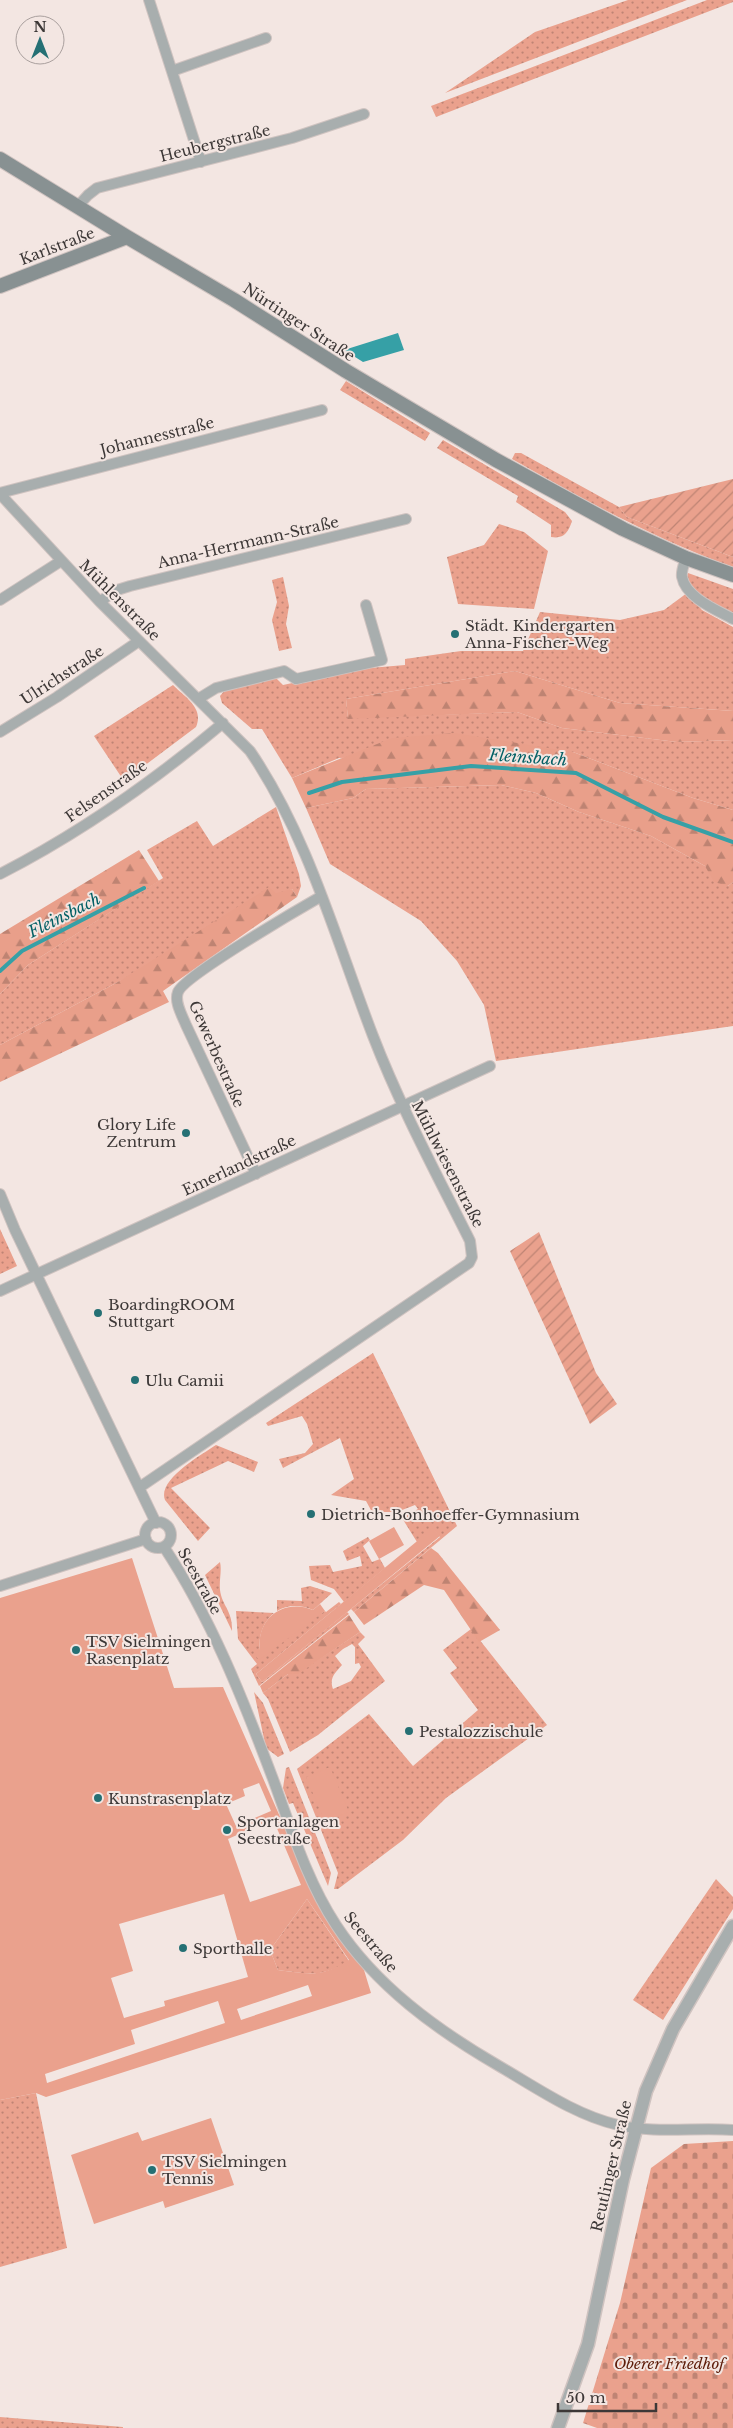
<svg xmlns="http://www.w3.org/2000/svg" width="733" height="2428" viewBox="0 0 733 2428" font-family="'Libre Baskerville',serif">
  <defs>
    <pattern id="grass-dots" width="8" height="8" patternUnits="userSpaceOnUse" patternTransform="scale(1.25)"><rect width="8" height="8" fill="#eaa18d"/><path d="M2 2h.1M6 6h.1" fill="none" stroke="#bf8474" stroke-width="1.8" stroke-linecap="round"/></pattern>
    <pattern id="forest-firs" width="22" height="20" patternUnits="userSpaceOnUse" patternTransform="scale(1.25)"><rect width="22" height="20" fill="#e99f8a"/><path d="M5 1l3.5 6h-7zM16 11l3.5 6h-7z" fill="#be8372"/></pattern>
    <pattern id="cemetery-stones" width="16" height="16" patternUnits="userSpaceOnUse" patternTransform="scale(1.25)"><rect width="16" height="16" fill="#eaa18d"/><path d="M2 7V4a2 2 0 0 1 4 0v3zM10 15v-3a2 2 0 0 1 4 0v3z" fill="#bf8474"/></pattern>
    <pattern id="garden-furrows" width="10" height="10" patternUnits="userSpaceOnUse" patternTransform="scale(1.25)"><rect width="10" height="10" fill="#eaa18d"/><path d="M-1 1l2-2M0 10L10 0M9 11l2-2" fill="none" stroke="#bf8474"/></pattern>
  </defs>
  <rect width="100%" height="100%" fill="#f3e6e2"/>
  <path fill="url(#grass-dots)" fill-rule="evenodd" d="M628 0H687L445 93 535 32Z
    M707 0H733V2L436 117 431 106Z
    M346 381 430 433 425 441 340 390Z
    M443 440 565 512 572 521C568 533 564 539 551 537V525L516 502 518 496 437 448Z
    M515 453H521L619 507 627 517 733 557V567C655 539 584 500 512 459Z
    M499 524 524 532 548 551 534 609 458 604 447 557 484 545Z
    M688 573 733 589V617C716 608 693 596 686 577Z
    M283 577 289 606 286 624 292 648 279 651 272 620 277 602 272 580Z
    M687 593 702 610 733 627V711L620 703 515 671 346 699 348 718 517 712 562 728 677 742 733 740V810L693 798 573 752 339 758 292 778 262 729H252L222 703 220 696 226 689 274 676 283 685 358 669 405 665V659L461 651H523L540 612 620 620 664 610Z
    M173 685C186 698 204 708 196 727L124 781 94 736Z
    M501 785 536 793 579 812 651 836 705 866 728 886 733 882V1026L496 1061 484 1005 457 961 421 921 330 864 306 808 353 798 366 789Z
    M276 807 299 874 301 886 297 897 292 889 0 1045V994L28 965 163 878 147 850 197 821 213 846Z
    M0 1229 17 1266 0 1274Z
    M373 1353 457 1526 354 1612 351 1609 440 1537 433 1529 417 1542 402 1518 418 1509 415 1505 397 1512H372L366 1501 331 1495 354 1479 340 1438 283 1468 279 1459 305 1453 313 1444 307 1424 302 1416 268 1426 266 1423Z
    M216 1445 258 1462 254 1472 228 1461 171 1488 210 1528 198 1541 165 1500C157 1480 201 1455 216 1445Z
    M368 1537 370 1540 363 1546 372 1562 380 1559 385 1568 344 1602 334 1589 311 1580 309 1566 330 1565 333 1572 362 1566 360 1556 347 1561 343 1551Z
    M220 1562C222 1570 219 1581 220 1590 222 1606 233 1611 232 1631L205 1575Z
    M310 1586 332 1593 313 1610C302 1605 288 1604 277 1611V1600L302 1601 301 1588Z
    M339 1602 341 1604 256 1674 262 1682 347 1612 349 1614 259 1686 251 1669 257 1664 238 1639 236 1611 274 1613C263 1622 258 1636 260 1650L325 1611 326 1612Z
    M471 1629 547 1725 446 1798 403 1840 338 1889H334L338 1873 297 1769 369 1714 413 1766 478 1710 450 1673 457 1668 443 1650Z
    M360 1632 365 1637 358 1644 385 1681 318 1735 290 1752 268 1699 263 1693 288 1674 298 1673ZM352 1644 355 1647V1664L359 1663 361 1667 351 1681 333 1689C329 1678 335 1673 342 1665L335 1656 343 1649Z
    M254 1692 263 1703 284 1754 278 1757 266 1748Z
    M289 1767 331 1873 328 1886 293 1803 289 1804 283 1788 286 1768Z
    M716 1879 733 1897V1909L663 2020 633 2000Z
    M307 1899 349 1961C321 1978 309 1974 278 1970L270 1950Z
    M36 2093 67 2248 0 2267V2100Z
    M0 2417 123 2427V2428H0Z"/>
  <path fill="url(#forest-firs)" d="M515 671 620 703 733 711V740L677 742 562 728 517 712 348 719 346 699Z
    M455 733 573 752 693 798 733 810V882L728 886 714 882 705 866 651 836 579 812 536 793 501 785 366 789 353 798 306 808 292 778 392 738Z
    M139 850 159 881 28 965 0 994V934Z
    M269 887 276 893 292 889 297 897 163 991 169 1002 0 1082V1045L116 983Z
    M431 1548 438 1553 500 1630 479 1642 444 1590 424 1585 364 1625 354 1612Z
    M349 1615 360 1632 298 1674H288L263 1693 260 1686Z"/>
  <path fill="url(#cemetery-stones)" d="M733 2141V2428H597L583 2423 620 2303 651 2168 684 2144Z"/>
  <path fill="url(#garden-furrows)" d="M733 479V557L627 517 619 507Z
    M539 1232 596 1373 617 1404 590 1424 510 1251Z"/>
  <path fill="#eaa18d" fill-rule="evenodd" d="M394 1527 404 1545 379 1559 369 1541Z
    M433 1528 440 1536 262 1682 256 1674Z
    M132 1558 174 1688 223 1687 281 1819 364 1970 371 1993 46 2097 36 2093 0 2100V1598ZM259 1783 271 1811 236 1826 226 1804 245 1796 243 1789ZM273 1819 301 1885 250 1902 228 1839ZM224 1894 248 1977 164 2001 165 2006 124 2018 111 1978 133 1971 119 1924ZM307 1899 349 1960C321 1978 309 1974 278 1970L270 1950ZM308 1985 312 1996 241 2020 237 2009ZM218 2001 225 2023 47 2083 45 2074 135 2044 131 2030Z
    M320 1604 325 1611 259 1660 254 1654 260 1650C256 1618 284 1598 313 1610Z
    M330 1767 349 1812 325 1822 306 1777Z
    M211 2118 234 2185 165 2208 163 2201 94 2224 71 2155 138 2132 142 2141Z"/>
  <path fill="#36a0a6" d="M398 333 404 350 363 362 344 350Z"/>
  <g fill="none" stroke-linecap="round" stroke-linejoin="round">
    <path stroke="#36a0a6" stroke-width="4" d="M309 793 342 782 471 766 576 773 663 817 733 842
      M0 971 22 951 144 888"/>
    <g stroke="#cfc3c0" stroke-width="12">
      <path id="minor" d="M149 0 201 162
        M172 71 266 38
        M78 206 88 195 97 188 292 138 364 114
        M0 493 322 410
        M0 494 100 602 250 751C308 836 336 940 373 1036 400 1106 436 1173 470 1241L472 1257 469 1263 140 1487
        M686 558C684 564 681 571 682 577 686 598 717 610 733 619
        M0 600 61 561
        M100 602 114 591 130 586 406 519
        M198 699 216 688 284 671 296 679 382 660 366 605
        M0 732 57 697 139 641
        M0 874C80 833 154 781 223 723
        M256 1174 186 1025C182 1015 174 1002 178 992 184 976 299 909 320 897
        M0 1194 15 1230 156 1523
        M0 1291 490 1066
        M145 1535a13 13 0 1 1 26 0a13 13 0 1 1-26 0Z
        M164 1547C211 1618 243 1699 273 1779 291 1828 307 1881 336 1925 376 1986 437 2030 499 2066 537 2088 575 2115 618 2125 655 2134 696 2127 733 2130
        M0 1586 146 1539"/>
    </g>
    <g stroke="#cfc3c0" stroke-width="15">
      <path id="tertiary" d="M558 2428 588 2344 623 2179 646 2091 673 2029 733 1926"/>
    </g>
    <g stroke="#cfc3c0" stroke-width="16">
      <path id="secondary" d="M0 159 127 237 234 300 346 371 496 460 623 529 686 558 733 575
        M0 286 127 237"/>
    </g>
    <use href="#minor" stroke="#a8aeae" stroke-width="10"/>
    <use href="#tertiary" stroke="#a8aeae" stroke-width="12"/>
    <use href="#secondary" stroke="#889192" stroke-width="14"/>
  </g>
  <g fill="#257074" stroke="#f3e6e2" stroke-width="2">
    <circle cx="455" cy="634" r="5"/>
    <circle cx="186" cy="1133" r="5"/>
    <circle cx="98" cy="1313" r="5"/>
    <circle cx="135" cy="1380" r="5"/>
    <circle cx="311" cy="1514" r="5"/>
    <circle cx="76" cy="1650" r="5"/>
    <circle cx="409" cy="1731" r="5"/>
    <circle cx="98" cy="1798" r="5"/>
    <circle cx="227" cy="1830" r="5"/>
    <circle cx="183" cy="1948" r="5"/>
    <circle cx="152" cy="2170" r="5"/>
  </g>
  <g text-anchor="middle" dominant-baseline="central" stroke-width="4" stroke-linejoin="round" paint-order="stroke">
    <g font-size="15" fill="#3d3837" stroke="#f3e6e2">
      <text transform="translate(215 143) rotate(-14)">Heubergstraße</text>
      <text transform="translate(57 246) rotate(-21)">Karlstraße</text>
      <text transform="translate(299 322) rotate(33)">Nürtinger Straße</text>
      <text transform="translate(157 436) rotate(-14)">Johannesstraße</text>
      <text transform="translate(248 542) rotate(-13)">Anna-Herrmann-Straße</text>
      <text transform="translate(120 600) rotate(45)">Mühlenstraße</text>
      <text transform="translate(62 675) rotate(-33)">Ulrichstraße</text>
      <text transform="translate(106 791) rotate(-35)">Felsenstraße</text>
      <text transform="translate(217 1054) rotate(66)">Gewerbestraße</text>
      <text transform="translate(448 1164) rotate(63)">Mühlwiesenstraße</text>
      <text transform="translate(239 1165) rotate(-25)">Emerlandstraße</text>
      <text transform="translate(200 1581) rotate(61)">Seestraße</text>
      <text transform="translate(371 1942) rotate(50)">Seestraße</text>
      <text transform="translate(611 2166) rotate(-77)">Reutlinger Straße</text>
    </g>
    <g font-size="15" fill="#3d3837" stroke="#f3e6e2" text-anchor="start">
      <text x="465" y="625">Städt. Kindergarten<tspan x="465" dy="17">Anna-Fischer-Weg</tspan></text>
      <text x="176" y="1124" text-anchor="end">Glory Life<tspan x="176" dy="17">Zentrum</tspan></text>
      <text x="108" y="1304">BoardingROOM<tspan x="108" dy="17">Stuttgart</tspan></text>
      <text x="145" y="1380">Ulu Camii</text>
      <text x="321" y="1514">Dietrich-Bonhoeffer-Gymnasium</text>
      <text x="86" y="1641">TSV Sielmingen<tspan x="86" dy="17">Rasenplatz</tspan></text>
      <text x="419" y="1731">Pestalozzischule</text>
      <text x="108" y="1798">Kunstrasenplatz</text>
      <text x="237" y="1821">Sportanlagen<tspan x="237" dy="17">Seestraße</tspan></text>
      <text x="193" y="1948">Sporthalle</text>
      <text x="162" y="2161">TSV Sielmingen<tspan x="162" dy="17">Tennis</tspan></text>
    </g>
    <g font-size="15" font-style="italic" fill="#5d1c09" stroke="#f3e6e2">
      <text x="669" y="2363">Oberer Friedhof</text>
    </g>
    <g font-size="16" font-style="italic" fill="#046065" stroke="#f3e6e2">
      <text transform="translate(528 757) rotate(4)">Fleinsbach</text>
      <text transform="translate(64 915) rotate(-27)">Fleinsbach</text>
    </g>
  </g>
  <g transform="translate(40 40)"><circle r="24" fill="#f3e6e2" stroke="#aaa09e"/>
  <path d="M0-4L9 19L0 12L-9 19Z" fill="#257074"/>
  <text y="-8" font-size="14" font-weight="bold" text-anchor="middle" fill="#3d3837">N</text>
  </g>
  <path d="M558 2403v8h98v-8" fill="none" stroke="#3d3837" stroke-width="2.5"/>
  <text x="566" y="2403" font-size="15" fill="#3d3837" stroke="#f3e6e2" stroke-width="4" paint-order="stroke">50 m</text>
</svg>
